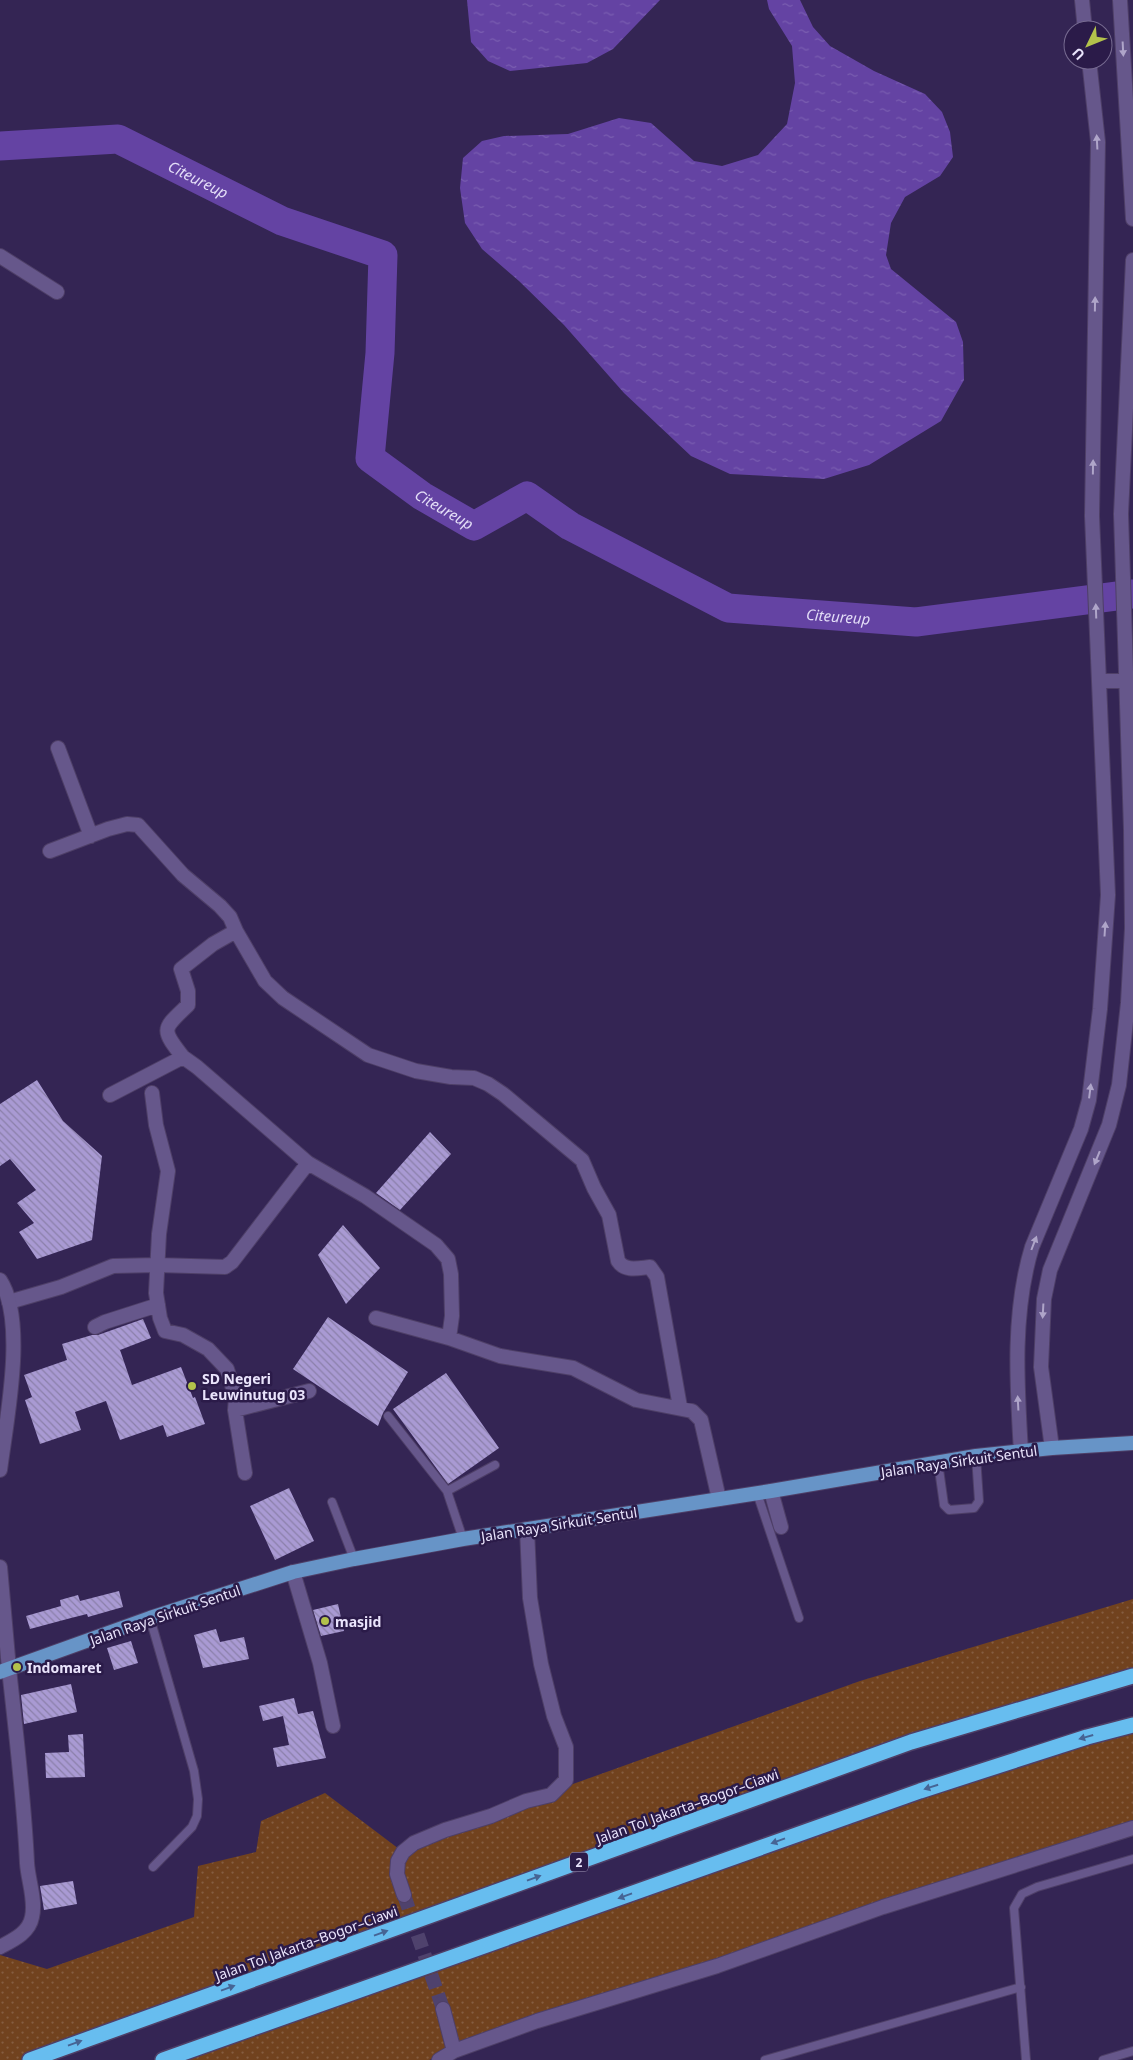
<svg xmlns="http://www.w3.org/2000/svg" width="1133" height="2060" viewBox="0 0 1133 2060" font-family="'Noto Sans',sans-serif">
  <defs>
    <pattern id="grass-dots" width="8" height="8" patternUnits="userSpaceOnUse" patternTransform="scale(1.25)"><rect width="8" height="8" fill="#71421e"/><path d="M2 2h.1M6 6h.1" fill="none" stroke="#855d40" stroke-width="1.8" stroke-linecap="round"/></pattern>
    <pattern id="water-ripples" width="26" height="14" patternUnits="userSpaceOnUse" patternTransform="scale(1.25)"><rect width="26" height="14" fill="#6443a3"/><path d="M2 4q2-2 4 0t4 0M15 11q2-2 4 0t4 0" fill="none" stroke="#7a5eb1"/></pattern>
    <pattern id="building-back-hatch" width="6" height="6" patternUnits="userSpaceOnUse" patternTransform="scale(1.25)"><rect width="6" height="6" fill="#a99ad3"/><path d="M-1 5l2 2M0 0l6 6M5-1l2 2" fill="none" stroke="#8b80aa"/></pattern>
  </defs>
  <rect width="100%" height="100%" fill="#342554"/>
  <path fill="url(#grass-dots)" d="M1133 1599V1676L1069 1694 30 2060H0V1955L47 1969 194 1917 198 1866 256 1852 261 1821 325 1793 403 1852 559 1789 860 1681Z
    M1133 1726V1828L537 2021 429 2060H163L855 1814Z"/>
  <path fill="url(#water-ripples)" d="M467 0H660L613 49 587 63 510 71 488 61 471 42Z
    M767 0H800L813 27 830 46 874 71 925 94 942 112 950 132 953 157 940 176 905 197 891 223 886 255 891 269 956 322 963 342 964 380 941 421 869 465 824 479 730 474 691 456 624 393 564 325 519 281 482 249 465 223 460 188 463 158 482 141 504 136 568 134 619 118 651 123 694 161 722 166 758 155 787 124 795 83 792 46 769 9Z"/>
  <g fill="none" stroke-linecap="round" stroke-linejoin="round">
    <path stroke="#6443a3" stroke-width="29" id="s1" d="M0 146 118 139 282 221 383 255 380 353 370 458 422 496 474 526 527 496 570 526 728 608 916 622 1133 594"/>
  </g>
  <path fill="url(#building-back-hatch)" d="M37 1080 63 1121 102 1156 92 1240 37 1259 19 1232 34 1223 17 1203 36 1190 10 1159 0 1166V1104Z
    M430 1132 451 1154 400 1210 376 1193Z
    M343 1225 380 1268 346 1304 318 1255Z
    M328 1317 408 1372 383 1413 378 1426 293 1369Z
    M143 1319 151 1338 120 1350 132 1385 181 1367 193 1398 195 1397 205 1424 167 1437 163 1425 120 1440 106 1401 75 1412 81 1430 40 1444 25 1400 32 1397 24 1375 67 1360 62 1344 92 1335H98Z
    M446 1373 499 1448 448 1484 393 1409Z
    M289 1488 314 1541 275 1560 250 1506Z
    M119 1591 123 1607 88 1617 87 1614 71 1618 30 1629 26 1616 61 1606 60 1600 78 1595 80 1601Z
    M338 1604 344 1631 321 1636 313 1610Z
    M216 1629 220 1642 244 1637 249 1659 203 1668 194 1635Z
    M131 1641 138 1663 114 1670 107 1648Z
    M71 1684 77 1712 24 1724 21 1695Z
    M294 1698 298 1714 313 1711 326 1758 277 1767 273 1748 289 1745 283 1716 263 1721 259 1706Z
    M83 1734 85 1777 46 1778 45 1753 69 1752 68 1735Z
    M73 1881 77 1904 44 1910 40 1886Z"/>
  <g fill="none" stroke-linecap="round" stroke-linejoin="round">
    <path stroke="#4f426d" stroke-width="14" stroke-dasharray="14 7" stroke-linecap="butt" d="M404 1895 443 2009"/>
    <g stroke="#4e3f67" stroke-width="10">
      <path id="service" d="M388 1416 447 1491 463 1539
        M938 1462 944 1505 949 1510 974 1508 979 1501 976 1456
        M447 1491 495 1465
        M757 1493 799 1618
        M332 1502 354 1559
        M150 1618 194 1771 198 1799 197 1816 192 1827 153 1867
        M765 2060 1021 1987
        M1026 2060 1014 1908 1022 1894 1037 1887 1133 1859
        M1103 2060 1133 2051"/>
    </g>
    <g stroke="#4e3f67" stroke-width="16">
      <path id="minor" d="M1082 0 1085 30
        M1120 0 1133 219
        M0 256 57 292
        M1099 681H1126
        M58 748 91 836
        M50 851 108 829 127 824 138 825 183 875 220 906 230 917 236 931 265 981 283 998 368 1055 416 1071 451 1077 474 1078 488 1084 503 1094 582 1160 594 1188 609 1215 618 1261C625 1272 639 1268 650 1267L657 1277 680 1407
        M183 1057C160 1028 163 1029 188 1005V991L181 969 213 944 236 931
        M152 1093 156 1125 168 1171 159 1234 156 1293 160 1318 165 1331 183 1335 208 1349 227 1369 236 1398 235 1410 245 1473
        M110 1095 183 1057 197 1067 308 1163 365 1196 436 1245 448 1259 451 1274 452 1316 449 1338 500 1356 573 1368 636 1400 692 1411 701 1420 719 1499
        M9 1302 61 1287 113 1266 157 1265 225 1267 232 1262 308 1163
        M376 1318 449 1338
        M95 1327 105 1322 158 1305
        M235 1410 309 1391
        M1052 1448 1041 1367 1044 1299 1050 1270 1109 1125 1119 1085 1128 1003 1132 928 1131 830 1121 514 1133 260
        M1021 1452C1017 1385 1012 1313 1032 1247L1081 1129 1089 1100 1100 1009 1108 895 1092 516 1098 142 1089 60
        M771 1491 781 1527
        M293 1572 320 1663 333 1726
        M404 1895 397 1874 398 1861 403 1852 414 1843 445 1830 491 1816 526 1801 551 1795 566 1780V1747L554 1716 541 1664 530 1598 527 1529
        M0 1947C13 1940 29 1933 32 1917 36 1900 28 1880 27 1863 24 1798 16 1733 9 1669
        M454 2051 537 2021 717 1966 883 1907 1133 1828
        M439 2060 454 2051 443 2009"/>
    </g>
    <g stroke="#4e3f67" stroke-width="16">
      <path id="tertiary" d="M0 1280C27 1321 6 1422 0 1470
        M0 1567 9 1669"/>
    </g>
    <g stroke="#4e3f67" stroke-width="16">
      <path id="primary" d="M0 1672 150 1618 293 1572 354 1559 463 1539 771 1491 976 1456 1052 1448 1133 1443"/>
    </g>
    <g stroke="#4e3f67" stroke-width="18">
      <path id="motorway" d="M30 2060 911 1742 1133 1676
        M163 2060 920 1791 1087 1737 1133 1725"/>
    </g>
    <use href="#service" stroke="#66578b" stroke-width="8"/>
    <use href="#minor" stroke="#66578b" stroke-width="14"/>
    <use href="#tertiary" stroke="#66578b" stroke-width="14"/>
    <use href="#primary" stroke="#6794c7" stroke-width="14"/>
    <use href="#motorway" stroke="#67bdef" stroke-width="15"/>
  </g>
  <defs><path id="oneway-solid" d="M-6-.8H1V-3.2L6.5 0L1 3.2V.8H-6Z" transform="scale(1.25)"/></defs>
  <g fill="#afa5c9">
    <use href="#oneway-solid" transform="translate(1123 49) rotate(87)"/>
    <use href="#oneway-solid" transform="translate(1097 142) rotate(-93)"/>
    <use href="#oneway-solid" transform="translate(1095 304) rotate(-89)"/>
    <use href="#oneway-solid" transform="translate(1093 467) rotate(-89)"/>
    <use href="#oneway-solid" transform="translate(1096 611) rotate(-92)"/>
    <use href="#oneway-solid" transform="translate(1105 929) rotate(-86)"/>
    <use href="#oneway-solid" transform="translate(1090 1091) rotate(-83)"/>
    <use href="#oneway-solid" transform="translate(1097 1158) rotate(112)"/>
    <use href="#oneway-solid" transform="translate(1034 1243) rotate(-69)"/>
    <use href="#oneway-solid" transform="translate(1043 1311) rotate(93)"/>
    <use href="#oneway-solid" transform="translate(1018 1403) rotate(-93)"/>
  </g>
  <g fill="#466494">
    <use href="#oneway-solid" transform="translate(1086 1737) rotate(164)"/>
    <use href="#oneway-solid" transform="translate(931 1787) rotate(162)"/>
    <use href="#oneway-solid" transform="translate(778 1841) rotate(160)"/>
    <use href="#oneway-solid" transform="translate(534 1878) rotate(-20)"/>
    <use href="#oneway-solid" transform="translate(625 1896) rotate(160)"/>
    <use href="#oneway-solid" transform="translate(381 1933) rotate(-20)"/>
    <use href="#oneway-solid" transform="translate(228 1988) rotate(-20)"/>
    <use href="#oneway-solid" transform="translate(75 2043) rotate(-20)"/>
  </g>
  <g fill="#b3c24b" stroke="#2b1b49" stroke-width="2">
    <circle cx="192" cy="1386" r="5"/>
    <circle cx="325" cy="1621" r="5"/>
    <circle cx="17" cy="1667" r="5"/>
  </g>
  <g text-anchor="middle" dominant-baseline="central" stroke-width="5" stroke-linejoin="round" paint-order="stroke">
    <rect fill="#2b1b49" stroke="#b1a8c6" stroke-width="1" x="570" y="1852.5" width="18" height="19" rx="4"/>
    <g font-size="12" font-weight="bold" fill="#eae4fc">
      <text x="579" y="1862">2</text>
    </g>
    <g font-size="14" font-weight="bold" fill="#eae4fc" stroke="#2b1b49" text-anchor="start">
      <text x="202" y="1378">SD Negeri<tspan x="202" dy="16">Leuwinutug 03</tspan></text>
      <text x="335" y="1621">masjid</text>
      <text x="27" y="1667">Indomaret</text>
    </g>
    <g font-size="14" fill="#eae4fc" stroke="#2b1b49">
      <text transform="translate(959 1461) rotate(-8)">Jalan Raya Sirkuit Sentul</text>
      <text transform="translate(559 1524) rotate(-9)">Jalan Raya Sirkuit Sentul</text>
      <text transform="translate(165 1615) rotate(-19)">Jalan Raya Sirkuit Sentul</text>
      <text transform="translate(687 1806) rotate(-20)">Jalan Tol Jakarta–Bogor–Ciawi</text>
      <text transform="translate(306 1943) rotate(-20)">Jalan Tol Jakarta–Bogor–Ciawi</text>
    </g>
    <g font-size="15" font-style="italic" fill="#e3ddf7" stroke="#2b1b49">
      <text stroke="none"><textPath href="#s1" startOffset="208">Citeureup</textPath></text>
      <text stroke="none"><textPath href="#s1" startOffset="702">Citeureup</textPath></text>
      <text stroke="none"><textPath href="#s1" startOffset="1138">Citeureup</textPath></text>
    </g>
  </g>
  <g transform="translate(1088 45) rotate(227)"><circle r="24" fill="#2b1b49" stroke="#776b91"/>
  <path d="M0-4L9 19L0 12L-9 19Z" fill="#b3c24b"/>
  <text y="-8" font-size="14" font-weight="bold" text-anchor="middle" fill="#eae4fc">U</text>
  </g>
</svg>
